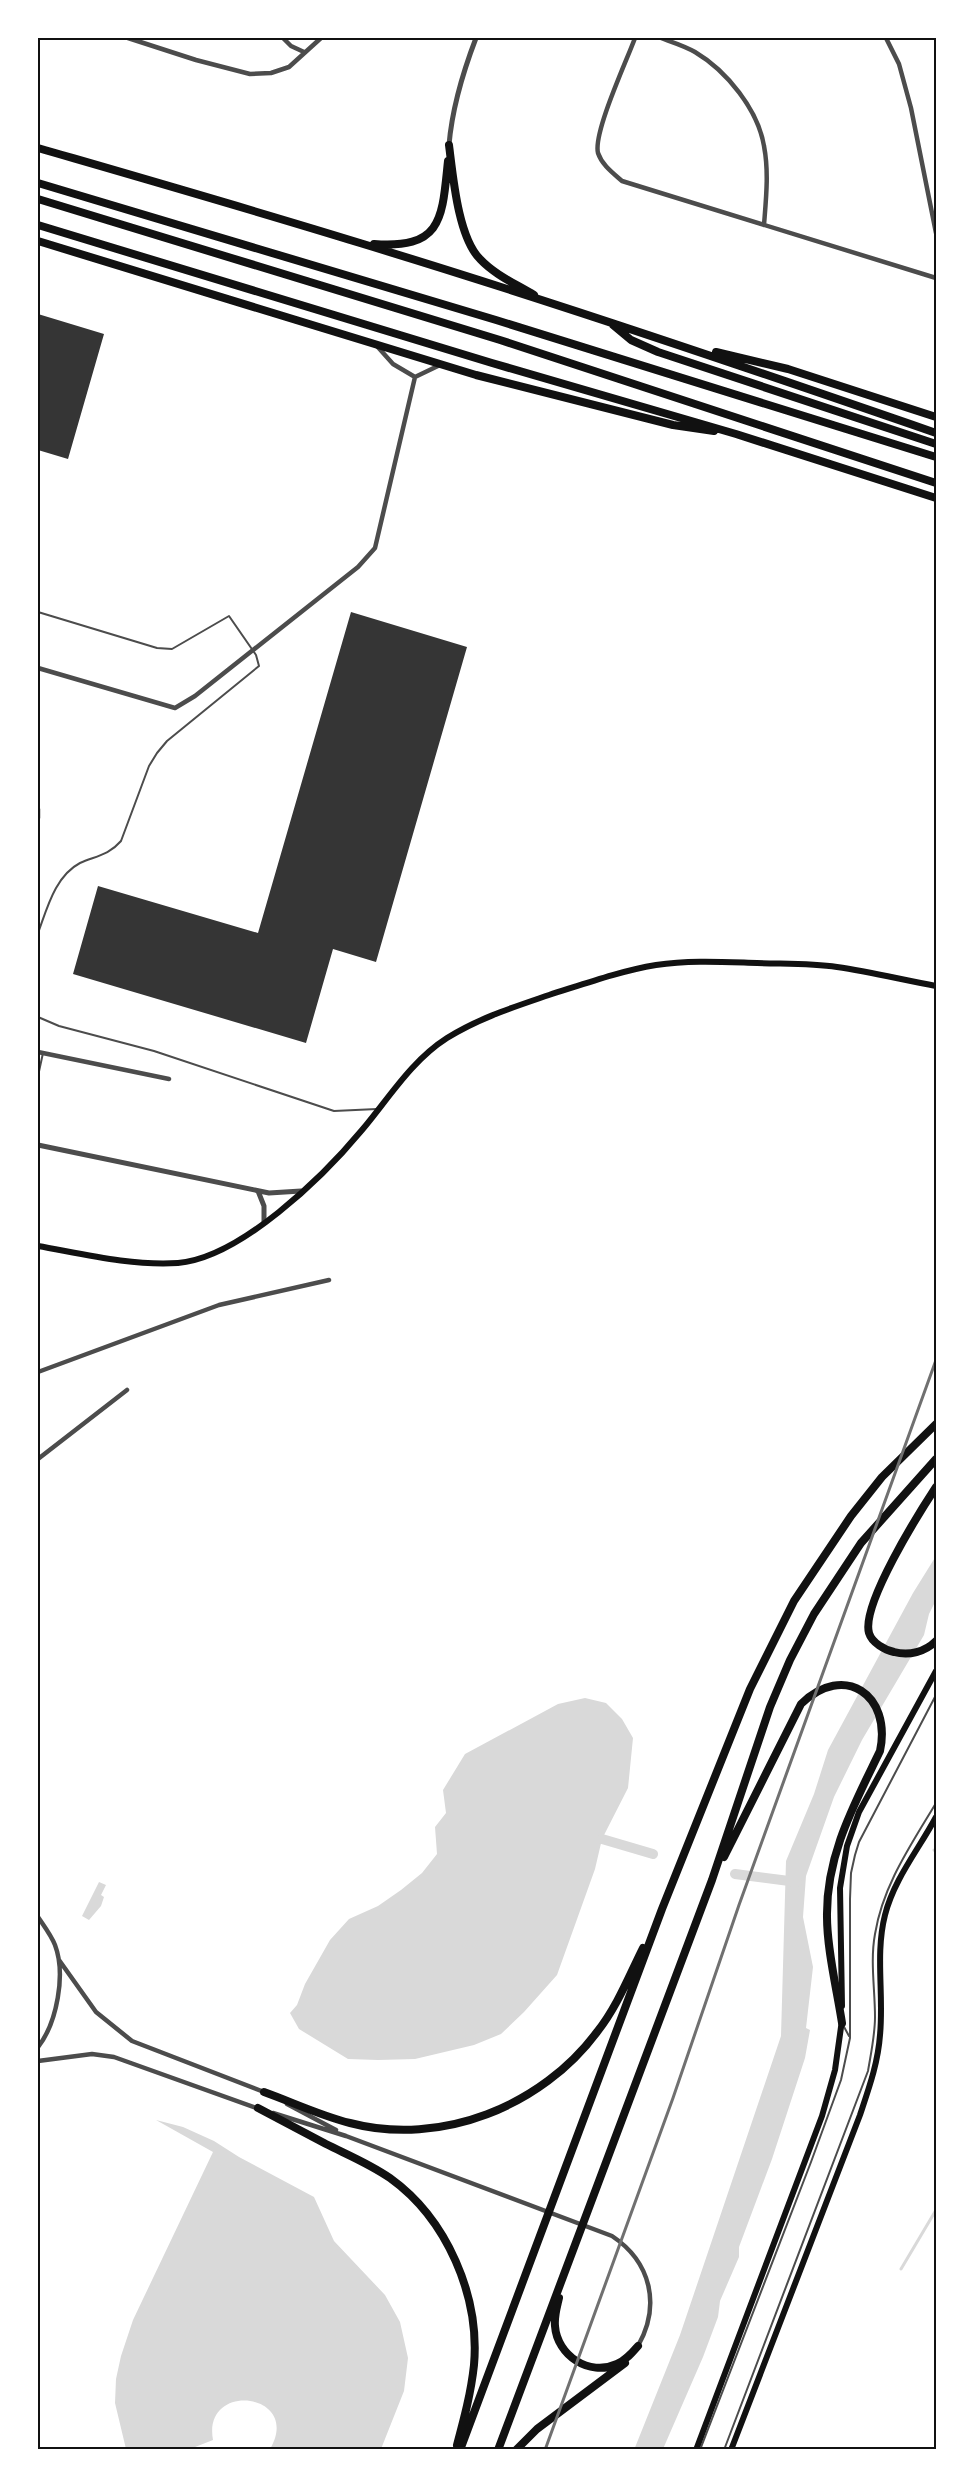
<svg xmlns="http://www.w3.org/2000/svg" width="974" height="2487" viewBox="0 0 974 2487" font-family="'Noto Sans',sans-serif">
  <rect width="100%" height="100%" fill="#fff"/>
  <path fill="#d9d9d9" d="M936 1556V1600L929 1614 924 1635 862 1740 834 1797 806 1876 803 1917 813 1967 806 2028 810 2030 805 2058 772 2159 739 2247V2257L720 2301 718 2317 703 2357 663 2449 634 2450 680 2335 781 2036 786 1861 814 1794 828 1750 913 1593Z
    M585 1698 606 1703 622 1719 633 1738 628 1788 602 1839 595 1869 557 1975 524 2012 501 2034 474 2045 415 2059 378 2060 348 2059 299 2029 290 2013 297 2005 305 1984 330 1940 349 1919 378 1906 401 1890 422 1873 437 1854 435 1827 446 1813 443 1790 465 1754 558 1704Z
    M99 1882 106 1885 101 1895 104 1897 101 1906 89 1920 82 1916Z
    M156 2120 183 2127 214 2141 239 2157 314 2197 334 2241 385 2295 400 2322 408 2358 404 2391 381 2449H270C303 2393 202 2380 213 2440L190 2449H126L115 2403 116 2379 121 2356 133 2320 213 2152Z"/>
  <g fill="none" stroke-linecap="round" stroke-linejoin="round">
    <path stroke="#d9d9d9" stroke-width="3" d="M934 1850 936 1852
      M901 2269 936 2210"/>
    <path stroke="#d9d9d9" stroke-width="10" d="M602 1839 653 1854
      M735 1874 797 1882"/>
  </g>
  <path fill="#353535" d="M38 314 104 334 68 459 38 450Z
    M351 612 467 647 376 962 333 949 306 1043 73 974 98 886 258 933Z"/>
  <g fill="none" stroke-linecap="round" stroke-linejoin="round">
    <path stroke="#4c4c4c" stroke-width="2" d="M38 612 157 648 172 649 229 616 256 655 259 666 167 741 157 753 149 766 121 841C109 855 96 856 80 863 55 876 47 909 38 933
      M38 1017 59 1026 154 1051 334 1111 377 1109
      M38 1076 43 1053
      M843 2025 849 2036
      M700 2450 811 2162 841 2080 850 2038V1899L851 1873 855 1855 859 1842 936 1695
      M724 2450 868 2071C871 2053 875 2035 875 2017 875 1989 870 1961 875 1934 883 1885 911 1845 936 1803"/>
    <path stroke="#4c4c4c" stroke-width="4.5" d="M128 38 196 60 250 74 271 73 289 67 321 38
      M283 38 291 46 304 52
      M635 38C627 60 593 133 598 153 602 165 613 173 622 181L936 278
      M661 38C672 42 685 46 695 52 727 71 758 110 764 146 769 172 766 199 764 225
      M886 38 899 64 911 108 936 233
      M376 345 393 364 415 377
      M415 377 440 365
      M38 668 175 708 195 696 358 567 375 548 415 377
      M38 809V818
      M38 1052 169 1079
      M38 1372 219 1305 329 1280
      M38 1459 127 1390
      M38 1917C44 1926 51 1935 55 1945 66 1974 57 2023 38 2047
      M59 1960 96 2012 132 2041 264 2092
      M38 2061 92 2054 114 2057 259 2109
      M287 2104 336 2130
      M273 2113 346 2136 612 2236C651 2262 661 2305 638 2346"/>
    <path stroke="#4c4c4c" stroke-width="5" d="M449 145C452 109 463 72 476 38
      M38 1145 269 1193 301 1191
      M258 1191 264 1206V1222"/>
    <path stroke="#111" stroke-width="6" d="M38 1246C83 1254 131 1266 178 1263 240 1258 323 1177 362 1130 389 1098 411 1061 447 1038 479 1018 514 1007 549 995 584 984 620 971 656 965 690 960 723 962 757 963 784 964 811 963 837 967 871 972 903 980 936 986
      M842 2006 840 1888 847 1846 859 1812 936 1671
      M696 2450 822 2116 835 2070 842 2020
      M731 2450 860 2115C869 2088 878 2063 880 2035 884 1995 875 1954 885 1915 894 1879 919 1849 936 1817"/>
    <path stroke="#111" stroke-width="8" d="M449 145C453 176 458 237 480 259 495 275 516 284 534 295
      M38 148C145 179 253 210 360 243 554 302 745 367 936 433
      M38 183 496 320 936 457
      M38 199 500 340 936 483
      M38 225 492 363 736 434 936 498
      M38 241 476 375 673 425 714 431
      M374 244C443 249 442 218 448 161
      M613 325 631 340 658 352 936 444
      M716 352 788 369 936 417
      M936 1487C919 1513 861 1605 869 1633 872 1643 885 1650 894 1652 909 1656 925 1652 936 1641
      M724 1857 801 1704C844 1662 892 1695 880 1751 854 1805 826 1855 827 1917 827 1950 837 1990 842 2023
      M264 2092C292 2102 321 2116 350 2123 441 2147 542 2106 597 2032 617 2007 629 1976 643 1948
      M258 2108C281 2120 303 2132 326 2144 348 2155 370 2164 390 2178 447 2219 480 2296 474 2365 471 2393 464 2419 457 2445
      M559 2298C557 2307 554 2316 555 2326 557 2355 589 2377 617 2364 626 2360 632 2353 638 2346
      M460 2450 662 1909 750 1689 794 1601 851 1516 882 1477 936 1424
      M498 2450 712 1880 770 1707 790 1660 814 1614 861 1543 936 1459
      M516 2450 537 2429 625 2363"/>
    <path stroke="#707070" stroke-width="3" d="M545 2450 673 2098 739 1905 936 1360"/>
  </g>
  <rect width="974" height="2487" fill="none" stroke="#ffffff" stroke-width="78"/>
  <rect x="39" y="39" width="896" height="2409" fill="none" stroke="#111" stroke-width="2"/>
</svg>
